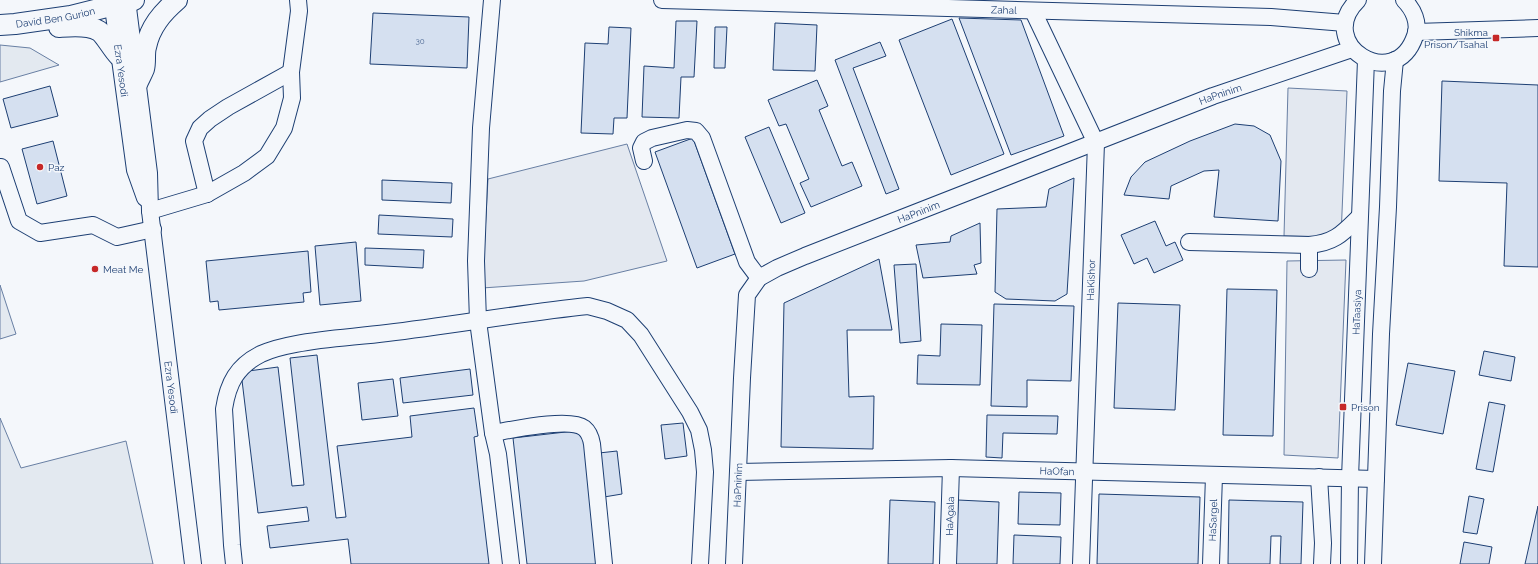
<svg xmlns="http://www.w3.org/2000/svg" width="1538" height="564" viewBox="0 0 1538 564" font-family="Raleway,sans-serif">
  <rect width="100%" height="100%" fill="#f4f7fb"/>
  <path fill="#e3e9f0" stroke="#687fa3" d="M0 45 30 48 59 65 0 82Z
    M0 285 16 334 0 339Z
    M0 418 21 468 126 441 153 564H0Z"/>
  <path fill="#e3e8f0" stroke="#687fa3" d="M1288 88 1347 91 1341 237 1284 236Z
    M627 144 667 261 584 281 482 288 488 179Z
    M1346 260 1338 458 1284 455 1287 261Z"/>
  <path fill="#d5e0f0" stroke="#1d3f73" d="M373 13 469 17 467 68 370 64Z
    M959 18 1021 20 1064 136 1011 155Z
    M952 19 1004 154 951 175 899 40Z
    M676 21H697L694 77H681L679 118 642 117 644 66 674 68Z
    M775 23 817 25 815 71 773 70Z
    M609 27 631 28 627 118H614L613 134 581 133 585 43 608 44Z
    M715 27H727L725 68H714Z
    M880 42 886 56 853 68 899 189 886 194 835 60Z
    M817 80 828 106 819 110 842 166 852 162 862 186 811 207 800 183 809 179 786 124 779 126 768 100Z
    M1442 81 1538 85V267L1504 266 1507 183 1439 181Z
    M50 86 58 116 11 128 3 99Z
    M1235 124 1254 126 1270 135 1281 161 1278 221 1214 217 1219 170 1204 171 1171 186 1169 199 1124 195 1131 177 1145 162 1190 141Z
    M769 127 805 213 781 223 745 137Z
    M693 138 735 254 697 268 655 152Z
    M53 141 67 196 37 204 22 149Z
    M1074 178 1067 294 1055 301 1006 299 995 292 997 209 1046 207 1049 189Z
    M382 180 452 183 451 203 382 200Z
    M379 215 453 219 452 237 378 234Z
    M1155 221 1166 246 1175 242 1183 260 1154 273 1147 258 1134 264 1121 235Z
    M980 223 981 263 974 265 977 274 923 278 916 245 950 242 951 236Z
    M356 242 361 301 320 305 315 246Z
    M365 248 424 250 423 268 365 265Z
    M308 251 311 292 303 293 304 302 219 310 218 301 210 302 206 261Z
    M879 259 892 330H847L849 397 874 396 873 449 781 447 784 303Z
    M916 264 921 341 900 343 894 265Z
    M1227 289 1277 290 1273 436 1223 435Z
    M1118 303 1180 305 1175 410 1114 408Z
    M994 304 1074 306 1071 381 1027 380V407L991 406Z
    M941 324 982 325 980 385 917 384 918 355 940 356Z
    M1484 351 1515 357 1511 381 1479 375Z
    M317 355 336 518 346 517 337 446 412 437 410 416 474 408 478 436 474 437 489 564H351L348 539 270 548 267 526 309 521 307 507 258 513 241 372 278 367 292 486 304 485 290 358Z
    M1408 363 1455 371 1443 434 1396 425Z
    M470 369 473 395 403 403 400 378Z
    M393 379 398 416 362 420 358 383Z
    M1489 402 1505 405 1493 472 1476 469Z
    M987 415 1058 416 1057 434 1003 433 1002 458 986 457Z
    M683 423 687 456 665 459 661 425Z
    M583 430 599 564H527L513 438Z
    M617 451 622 494 604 497 599 453Z
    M1019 492 1061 493 1060 525 1018 524Z
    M1099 494 1200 497 1198 564H1097Z
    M1469 496 1484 499 1477 534 1463 532Z
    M890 500 935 502 933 564H888Z
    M958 500 999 502 997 564H956Z
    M1229 500 1303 502 1301 564H1280L1281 536H1271L1270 564H1228Z
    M1538 506V564H1525Z
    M1014 535 1061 537 1060 564H1013Z
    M1464 542 1492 547 1489 564H1460Z"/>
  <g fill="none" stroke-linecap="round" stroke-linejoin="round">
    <g stroke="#1d3f73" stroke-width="18">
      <g id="minor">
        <path id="s1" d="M112 0 135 170 145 198"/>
        <path id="s2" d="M127 0 149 173 150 211 193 564"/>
        <path d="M492 0 481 128 476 261 478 321 493 433 498 454 511 564"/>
        <path id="s3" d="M662 0 1271 17 1345 23"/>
        <path d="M1358 0C1313 44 1395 95 1415 36 1420 23 1413 9 1404 0"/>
        <path d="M1033 11 1096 143 1081 564"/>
        <path d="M1416 32 1538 28"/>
        <path d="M644 161 641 148 644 142 652 138 687 130 696 131 702 138 747 262 759 278"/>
        <path d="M1 167 19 221 40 233 93 225 117 237 153 229"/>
        <path d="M207 194 194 141 200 128 210 119 228 107 291 72"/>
        <path d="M150 211 207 194 244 173 267 156 284 128 292 98 291 72 299 11 298 0"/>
        <path d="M1189 242 1309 245C1334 243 1342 234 1359 217"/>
        <path d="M1309 245V269"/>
        <path d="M493 433C511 430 570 417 584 428 589 432 591 438 592 444L604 564"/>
        <path id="s4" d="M738 472 951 468 1376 479"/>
        <path d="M1319 477 1323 543 1322 564"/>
        <path d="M234 564 232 545 224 409C228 383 237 366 261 354 272 349 285 346 296 344 326 338 356 337 387 333 454 325 521 313 588 306L607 311 627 320 641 335 690 412 699 430 703 450 705 472 700 564"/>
        <path id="s5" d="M734 564 742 378 747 295 759 278 777 268 805 256 1213 96 1352 49"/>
        <path id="s6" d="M948 564 951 468"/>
        <path id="s7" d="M1211 564 1214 476"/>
        <path id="s8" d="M1349 564 1350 478 1366 60"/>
        <path d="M1373 564 1381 334 1388 207 1392 91 1395 60"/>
      </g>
    </g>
    <g stroke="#1d3f73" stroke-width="22">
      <g id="major">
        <path id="s9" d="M0 25 15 24 71 16 134 0"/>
        <path d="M59 27C71 26 88 24 99 31 105 35 112 49 119 56"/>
        <path d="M137 84C139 79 142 74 144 69 146 62 144 54 146 47 150 27 162 13 177 0"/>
      </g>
    </g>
    <use href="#minor" stroke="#f4f7fb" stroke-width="16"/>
    <use href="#major" stroke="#f4f7fb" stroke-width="20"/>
  </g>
  <g fill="#c62828" stroke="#f4f7fb" stroke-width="1.5">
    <rect x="1492" y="34" width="8" height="8" rx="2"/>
    <circle cx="40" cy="167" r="4"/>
    <circle cx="95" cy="269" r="4"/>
    <rect x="1339" y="403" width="8" height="8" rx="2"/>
  </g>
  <g text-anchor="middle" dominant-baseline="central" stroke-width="3" stroke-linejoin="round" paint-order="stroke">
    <g font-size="8" fill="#4b6792">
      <text x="420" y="41">30</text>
    </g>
    <g font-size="10" fill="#1d3f73" stroke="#f4f7fb">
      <text stroke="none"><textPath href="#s3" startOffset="342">Zahal</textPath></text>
      <text stroke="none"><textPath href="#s9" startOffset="56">David Ben Gurion</textPath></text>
      <text stroke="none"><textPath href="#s1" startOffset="71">Ezra Yesodi</textPath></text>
      <text stroke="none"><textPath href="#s5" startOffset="787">HaPninim</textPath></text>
      <text stroke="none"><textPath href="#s5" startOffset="463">HaPninim</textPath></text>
      <text transform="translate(1091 280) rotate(-88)">HaKishor</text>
      <text stroke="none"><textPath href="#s8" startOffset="252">HaTaasiya</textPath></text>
      <text stroke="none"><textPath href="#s2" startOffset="390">Ezra Yesodi</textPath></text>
      <text stroke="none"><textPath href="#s4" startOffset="319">HaOfan</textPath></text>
      <text stroke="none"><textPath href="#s5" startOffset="79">HaPninim</textPath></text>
      <text stroke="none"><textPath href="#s6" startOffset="48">HaAgala</textPath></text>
      <text stroke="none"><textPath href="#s7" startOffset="44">HaSargel</textPath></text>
    </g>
    <g font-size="10" fill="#1d3f73" stroke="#f4f7fb" text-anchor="start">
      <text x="1488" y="32" text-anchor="end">Shikma<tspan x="1488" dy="12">Prison/Tsahal</tspan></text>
      <text x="48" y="167">Paz</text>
      <text x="103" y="269">Meat Me</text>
      <text x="1351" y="407">Prison</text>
    </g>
  </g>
</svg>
